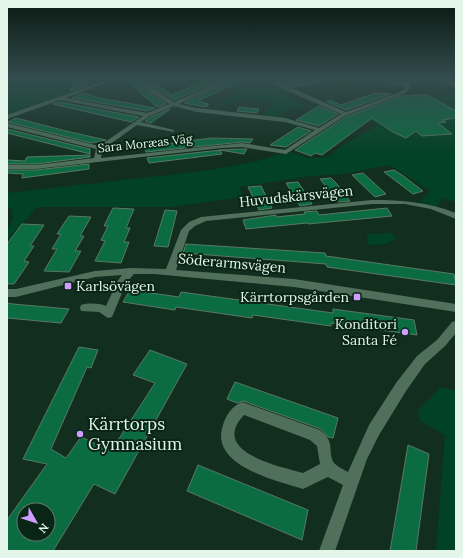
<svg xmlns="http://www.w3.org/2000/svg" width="463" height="558" viewBox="0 0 463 558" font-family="Lora,serif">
  <rect width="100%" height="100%" fill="#122e1f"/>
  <path fill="#014125" d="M7 79H110L7 116Z
    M227 81 256 88 274 83 291 92 284 94 288 98 306 107 285 111 277 118 260 116 274 104C264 103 252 99 242 99 233 100 227 107 218 105L224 99 235 95 234 92 219 85Z
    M456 94V203L444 198 436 207 420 202 430 191 390 165 343 174 312 176 240 187 243 197 171 207H37L7 241V230L13 219 11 209 7 206V193L204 171 258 161 276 155 294 153 308 158 328 157 340 147 378 125 359 112 395 99Z
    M391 233 396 238 387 244 368 245 367 234Z
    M441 387 456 391V551H436L445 435 420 421 418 411Z"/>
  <path fill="#0b6c42" stroke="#5a7866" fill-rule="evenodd" d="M76 79H89L86 86 71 91Z
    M124 79H134L153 96 166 104 157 107Z
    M139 79H148L172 95 208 80 224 79 174 100Z
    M233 79H245L198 101 208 104 206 105H209L205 107 184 103Z
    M274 79H316L288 84Z
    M84 93 99 98 155 108 147 111 72 98Z
    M376 93 391 94 346 110 327 102 330 100 341 105Z
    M413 95H427L456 111V118L442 120 446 122 438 123 452 134 422 136 416 131 406 138 393 132 372 118 322 155 315 153 311 156 295 150 346 117 402 96Z
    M60 102 139 117 131 122 53 104Z
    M319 106 338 114 319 126 296 120Z
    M239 107 259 109 257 113 237 111Z
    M170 109 151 123 145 121 151 117Z
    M16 118 66 131 106 140 91 143 8 122Z
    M298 127 311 131 286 147 270 145Z
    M7 129 90 149V154L7 133Z
    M211 138 253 139 250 143 242 142 146 152 144 147Z
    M242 149H247L244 154 220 150 222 154 149 163 147 158 221 150Z
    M90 155V157L36 164H7V160L25 161 27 157Z
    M89 164V169L22 178 23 174 7 173V170H36Z
    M394 170 402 175 423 191 413 194 384 172Z
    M363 173 386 194 375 197 352 175Z
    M331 178 336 183 350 201 338 202 320 179Z
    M298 182 308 197 312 204 300 206 286 183Z
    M261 186 272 208 259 210 248 187Z
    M113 208 134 209 126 228H130L124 242H129L121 263 95 261 105 241 101 240 108 226H104Z
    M387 208 392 216 308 224 307 223 246 229 243 220 276 215V217L305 214 304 212 317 211 319 215Z
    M165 210 177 211 168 247 154 246Z
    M69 216 91 217 80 236H84L75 251H81L69 272 44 271 57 249H52L61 234H57Z
    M22 224 44 225 30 246H34L24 261 29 262 14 284H7V244Z
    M186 244 325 253 326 256 454 274 456 285 327 267 326 264 183 253Z
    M130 290 179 297 181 292 333 313V309L414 320 417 335 331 323V326L253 315 252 318 176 307 175 310 123 302Z
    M7 303 13 304 69 309 61 323 7 318Z
    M79 347 98 350 91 368 87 367 51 449 66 458 81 437 111 451 155 383 133 375 150 350 187 364 115 494 94 484 53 551H7V520L47 464 23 459ZM24 510H48V534H24Z
    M235 382 338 418 333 438 328 437 321 429 243 401 237 403 227 399Z
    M408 445 429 454 416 551H390Z
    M198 465 308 510 302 540 187 491Z"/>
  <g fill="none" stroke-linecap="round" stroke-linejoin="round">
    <path fill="#50705c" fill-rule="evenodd" d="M110 79H116L66 98 147 113 169 104 154 95 135 79C141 79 165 97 174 102L227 79H232L179 104 197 108 285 118 319 128 341 114 283 89 266 79H271L288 86 323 79H364L362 80 324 81 292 88 346 112 400 92 405 88 406 86 370 80 368 79 406 83 407 79H411C411 87 411 89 404 94L345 116 286 154 242 147 221 148 36 169H7V165H36L94 158 96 149 7 127V123L99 146 143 116 60 100 7 119V115ZM174 106 197 112 285 122 315 130 285 150 242 143 101 158 102 150 137 125 174 132V130L141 122 150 116Z
      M437 79H442L456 84V88Z
      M372 200C403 200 427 202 456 213V219L431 209 405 204H372L206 221 195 226 189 231 176 270 294 279 456 304V312L294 287 154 274H134L126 283 112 317 108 318 99 312 81 311 80 308 81 305C88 303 99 303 106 306L117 282 122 275 95 277 16 297H7V289H16L95 271 131 268 166 269 181 230 189 222 201 217Z
      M456 321V333L445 346 425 364 406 391 379 435 367 459 335 551H319L343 485 328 477 303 489C276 480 209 466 223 425 226 415 232 406 242 402L320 430C336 442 327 452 334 463 338 467 343 469 348 472L369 425 396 383 417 356 437 340 452 322ZM244 415 310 440 317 446 320 464 303 473C279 466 209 452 244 415Z"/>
  </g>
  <linearGradient id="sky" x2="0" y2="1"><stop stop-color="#0a1911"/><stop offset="0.5" stop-color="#334c4d"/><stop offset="1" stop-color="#334c4d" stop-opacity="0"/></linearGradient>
  <rect width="463" height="157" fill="url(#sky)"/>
  <g fill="#d09dff" stroke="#082515" stroke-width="1.5">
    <rect x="64" y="282" width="8" height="8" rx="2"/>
    <rect x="353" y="293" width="8" height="8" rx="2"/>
    <circle cx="405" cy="332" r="4"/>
    <circle cx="80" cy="434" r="4"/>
  </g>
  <g text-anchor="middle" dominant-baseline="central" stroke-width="4" stroke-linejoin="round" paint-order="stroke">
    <g font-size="12" fill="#e4f5ea" stroke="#082515">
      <text transform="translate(145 143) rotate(-6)">Sara Moræas Väg</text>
    </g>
    <g font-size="14" fill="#e4f5ea" stroke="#082515">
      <text transform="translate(296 196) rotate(-6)">Huvudskärsvägen</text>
      <text transform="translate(232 263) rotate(5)">Söderarmsvägen</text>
    </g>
    <g font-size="14" fill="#e4f5ea" stroke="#082515" text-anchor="end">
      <text x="76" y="286" text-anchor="start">Karlsövägen</text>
      <text x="349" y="297">Kärrtorpsgården</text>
      <text x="397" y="324">Konditori<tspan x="397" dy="16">Santa Fé</tspan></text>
    </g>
    <g font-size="17" fill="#e4f5ea" stroke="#082515" text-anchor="start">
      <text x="88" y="424">Kärrtorps<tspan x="88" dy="20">Gymnasium</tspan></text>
    </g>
  </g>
  <rect width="463" height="558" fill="none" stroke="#e4f5ea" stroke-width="16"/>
  <g transform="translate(36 522) rotate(129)"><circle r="19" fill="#082515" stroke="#60786a"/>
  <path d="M0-3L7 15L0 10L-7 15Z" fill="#d09dff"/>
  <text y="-6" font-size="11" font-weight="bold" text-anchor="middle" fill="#e4f5ea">N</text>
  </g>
</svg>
